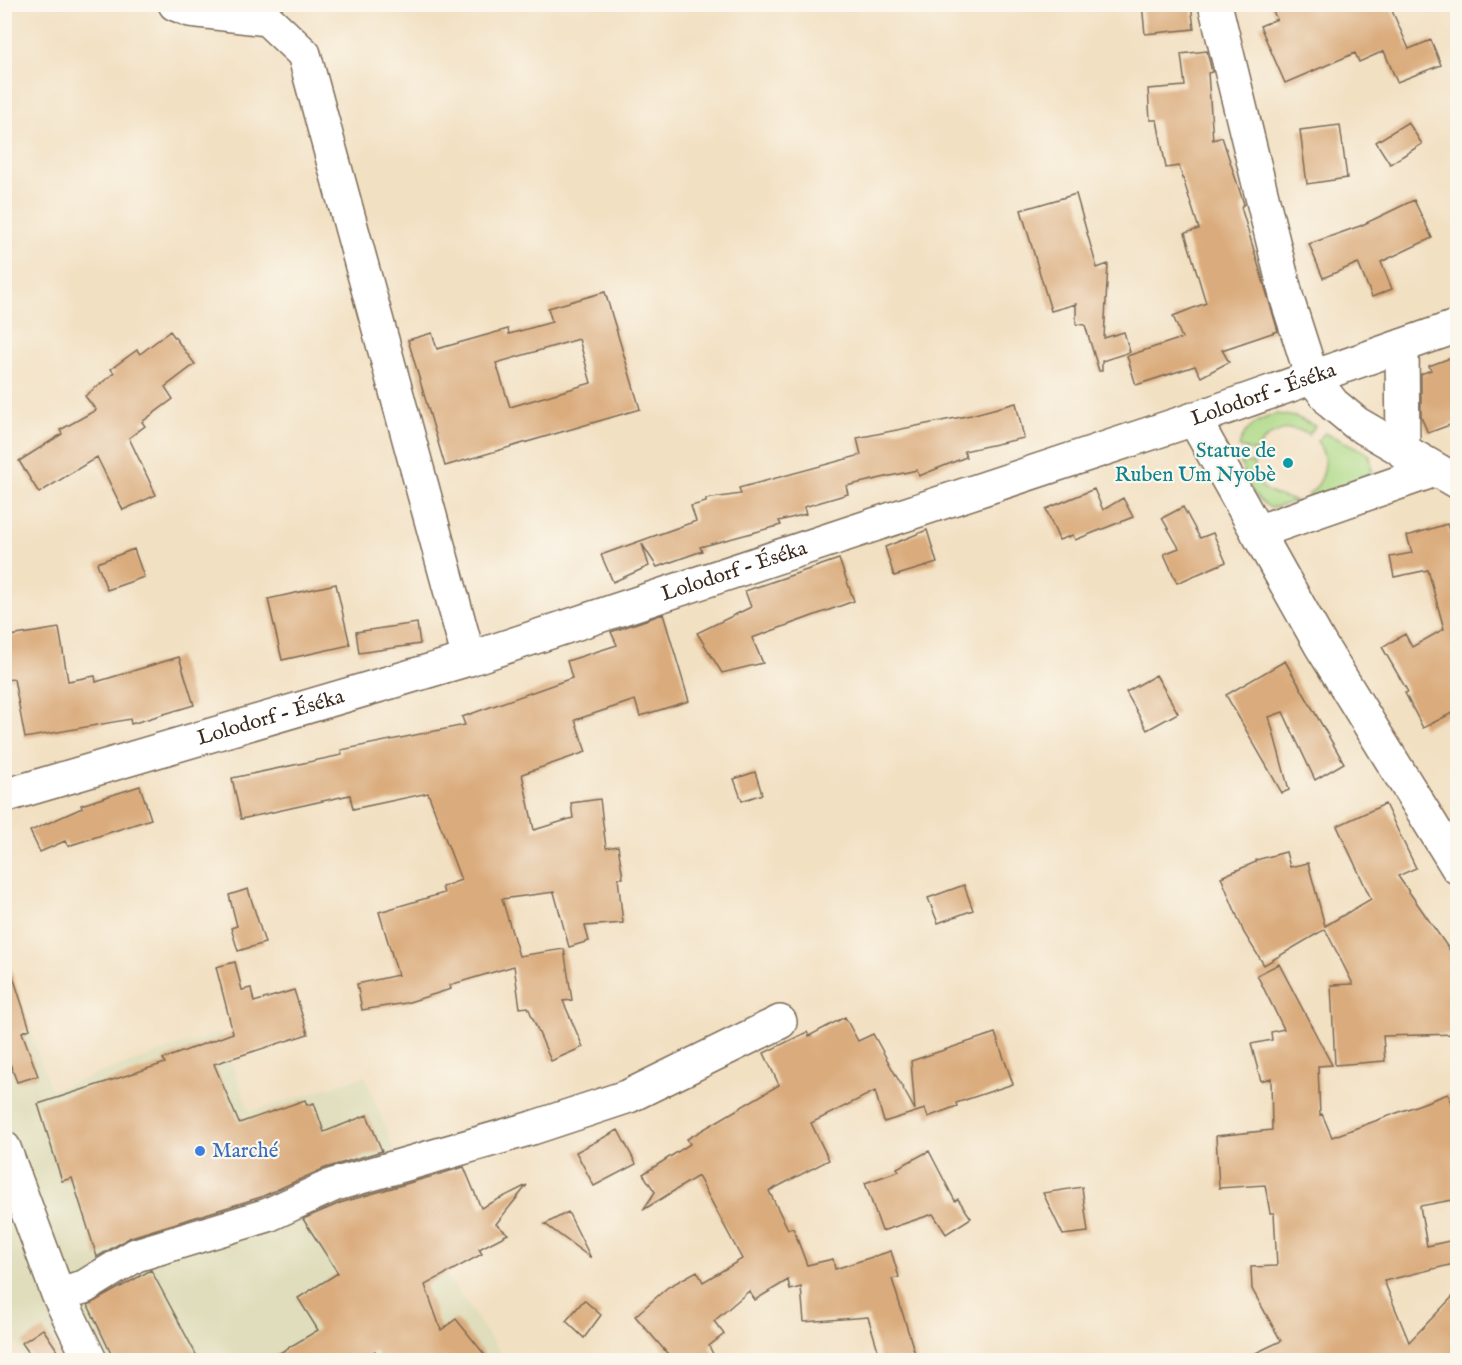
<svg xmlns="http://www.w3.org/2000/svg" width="1462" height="1365" viewBox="0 0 1462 1365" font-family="'IM FELL English',serif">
  <rect width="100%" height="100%" fill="#fbf7ec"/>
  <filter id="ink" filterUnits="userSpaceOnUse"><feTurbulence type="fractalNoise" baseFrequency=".0167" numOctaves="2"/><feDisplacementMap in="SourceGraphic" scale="12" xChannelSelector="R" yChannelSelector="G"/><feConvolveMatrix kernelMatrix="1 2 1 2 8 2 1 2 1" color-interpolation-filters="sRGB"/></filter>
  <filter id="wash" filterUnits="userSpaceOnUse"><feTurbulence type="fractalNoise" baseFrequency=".008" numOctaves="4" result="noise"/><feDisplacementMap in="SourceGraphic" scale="24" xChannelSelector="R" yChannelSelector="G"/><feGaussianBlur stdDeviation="1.35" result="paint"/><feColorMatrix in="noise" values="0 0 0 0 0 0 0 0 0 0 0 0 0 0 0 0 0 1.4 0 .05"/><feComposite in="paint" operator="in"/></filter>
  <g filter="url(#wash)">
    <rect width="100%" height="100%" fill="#f2e0c2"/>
    <path fill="#dfddbb" d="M8 968 51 1090 220 1032 250 1112 365 1076 410 1190 405 1217 506 1360H24L5 1313 4 969Z"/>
    <path fill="#add986" stroke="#748252" stroke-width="1.5" d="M1277 414 1296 417 1315 426 1309 435C1289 422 1266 432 1256 452L1239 447C1243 428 1259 419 1277 414Z
      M1325 433 1366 452 1370 456 1372 471 1366 477 1309 498 1308 495C1326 481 1330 460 1317 441Z
      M1241 462 1254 463C1257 495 1272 493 1296 501L1271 508C1254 500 1244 480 1241 462Z"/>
    <g id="blocks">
      <path fill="#daab7b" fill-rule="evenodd" d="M1142 4H1191L1194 29 1145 34Z
        M1269 4H1389L1409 49 1431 40 1441 65 1397 82 1384 51 1359 62 1355 53 1285 83 1260 26 1277 19Z
        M1207 51 1212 72 1208 73 1213 140 1222 137 1244 204 1241 207 1278 331 1222 350 1229 362 1201 377 1195 366 1136 385 1127 356 1182 338 1173 316 1206 303 1185 233 1199 229 1179 166 1166 168 1157 120H1150L1148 89 1185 86 1181 54Z
        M1408 122 1422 144 1390 164 1376 142Z
        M1340 125 1347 178 1307 184 1300 130Z
        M1076 194 1097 268 1108 264 1104 338 1124 332 1130 352 1102 361V371H1099L1085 325 1076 324V304L1051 311 1021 210Z
        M1414 200 1432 238 1381 262 1392 289 1372 297 1358 263 1323 278 1309 244 1360 226Z
        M605 292 640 409 445 466 408 340 432 333 437 349 508 329 509 334 552 322 548 308ZM579 339 591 383 510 407 496 363Z
        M170 331 195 364 165 387 173 399 142 422 145 426 129 438 156 495 123 510 97 457 39 493 19 461 62 434 60 430 96 410 85 396 114 373 111 369 137 350 140 354Z
        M1458 355V422L1428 433 1421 417V374L1431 370 1429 366Z
        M1016 403 1024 438 964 451 966 457 919 476 917 470 846 486 848 494 804 507 806 514 779 521 781 525 700 547 702 551 657 567 642 544 649 566 613 582 601 555 696 521 691 506 706 502V499L741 494 739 488 861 455 857 438 971 415Z
        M1094 489 1103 510 1123 498 1133 517 1075 540 1073 535 1059 540 1046 509Z
        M1183 507 1200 538 1213 533 1226 562 1177 583 1164 554 1179 548 1162 518Z
        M1447 524 1458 558V710L1423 728 1405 693 1408 692 1382 647 1405 634 1412 647 1444 629 1428 570 1394 577 1390 557 1412 553 1407 536Z
        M927 530 937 563 894 576 885 547Z
        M134 549 144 577 107 590 97 563Z
        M839 559 854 601 752 638 763 663 722 673 697 633 751 607 745 591Z
        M336 584 350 645 282 660 268 599Z
        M663 614 689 701 640 716 635 700 575 720 586 752 522 774 534 830 573 818 571 803 600 799 606 848 618 846 623 878H618L623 923 585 926 589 941 569 947 554 892 502 899 519 956 564 949 572 1000 563 1001 583 1047 551 1061 528 1007 520 1008 514 966 450 985 451 989 406 1003 362 1010 357 984 398 975 379 912 444 893 442 887 461 880 428 793 353 809 350 795 241 819 232 778 342 755 341 750 465 725 462 717 572 678 567 661 617 645 611 632Z
        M417 623 420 644 359 653 356 632Z
        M59 628 68 681 95 676 96 682 179 657 194 705 131 724 130 719 25 738 14 679 4 680V637Z
        M1285 661 1344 763 1315 780 1283 712 1269 717 1289 790 1282 793 1226 695Z
        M1156 675 1178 713 1147 730 1126 692Z
        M755 772 762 794 742 801 734 779Z
        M140 786 151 819 68 846 65 841 40 852 30 831 82 808 81 805Z
        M1385 804 1416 868 1398 876 1458 962V1034L1383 1036 1385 1061 1335 1065 1331 985 1353 984 1325 929 1264 965 1244 933 1221 877 1256 862V860L1286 852 1290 867 1308 863 1325 926 1371 899 1337 826Z
        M964 885 973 910 938 923 928 898Z
        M248 889 265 943 238 951 231 928 237 926 229 895Z
        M235 962 242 990 251 988 254 1002 294 990 308 1034 214 1064 239 1123 305 1100 307 1105 314 1103 324 1132 367 1115 382 1151 325 1168 261 1197 131 1237 97 1257 72 1178 62 1181 38 1104 165 1063 163 1059 233 1033 216 967Z
        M9 964 30 1029 22 1032 38 1076 17 1082 4 1048V965Z
        M1279 964 1332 1065 1318 1066 1320 1115 1322 1114 1332 1137 1448 1094 1458 1117V1199L1420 1206 1427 1246 1458 1239V1263L1384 1281 1409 1342 1458 1291V1355L1452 1360H1241L1281 1341 1252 1289 1251 1267 1277 1266 1274 1213H1270L1265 1185 1219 1188 1216 1136 1272 1130 1271 1078 1261 1081 1251 1044 1272 1040 1271 1032 1284 1029 1257 975Z
        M845 1017 858 1041 873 1034 915 1110 911 1061 995 1033 1013 1084 956 1103 957 1106 928 1117 925 1109 884 1122 875 1091 811 1123 829 1160 769 1191 788 1229 793 1228 807 1265 833 1259 835 1269 891 1251 899 1277 892 1279 917 1360H881L868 1317 804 1322 801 1287 790 1290 788 1280 755 1300 749 1291 714 1321 724 1334 709 1346 713 1354 703 1360H673L635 1316 668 1287 697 1271 703 1282 742 1259 698 1176 643 1210 655 1192 643 1174 690 1144 687 1139 779 1085 764 1053 807 1032 809 1036Z
        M618 1130 636 1164 594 1186 576 1152Z
        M929 1151 955 1201 958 1199 971 1218 946 1234 933 1214 882 1231 865 1183 899 1171 897 1168Z
        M464 1167 481 1208 527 1185 496 1224 508 1234 479 1249 482 1254 425 1285 441 1330 456 1319 489 1360H381L375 1351 361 1360H268L318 1330 298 1298 338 1273 303 1219 340 1203Z
        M1082 1187 1088 1232 1063 1235 1043 1193Z
        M568 1212 591 1258 545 1224Z
        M151 1270 199 1360H114L88 1305Z
        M584 1300 601 1315 584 1338 566 1321Z
        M43 1329 64 1360H34L22 1343Z"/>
    </g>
  </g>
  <g filter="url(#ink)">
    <use href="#blocks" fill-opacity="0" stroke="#7b6a57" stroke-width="1.5"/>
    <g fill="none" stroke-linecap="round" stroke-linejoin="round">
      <g stroke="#7b6a57" stroke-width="36">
        <path id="minor" d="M175 4 190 10 267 19 304 54 469 659
          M1215 4 1287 299 1312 377 1333 404 1356 423 1458 482
          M1402 346 1403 452
          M1194 419 1320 644 1458 868
          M1257 532 1435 470
          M4 1148 58 1294 90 1360
          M58 1294 84 1287 136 1255 268 1215 333 1185 532 1128 629 1096 780 1022"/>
      </g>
      <g stroke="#7b6a57" stroke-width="36">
        <g id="major">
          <path id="s1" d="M4 796 469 659 1194 419 1458 326"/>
        </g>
      </g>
      <use href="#minor" stroke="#fff" stroke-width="33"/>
      <use href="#major" stroke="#fff" stroke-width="33"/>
    </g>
  </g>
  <circle fill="#0f9aa8" stroke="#fbf7ec" stroke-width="2" cx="1288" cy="463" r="6"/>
  <circle fill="#3f7fe0" stroke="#fbf7ec" stroke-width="2" cx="200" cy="1151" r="6"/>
  <g text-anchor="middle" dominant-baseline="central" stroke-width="4.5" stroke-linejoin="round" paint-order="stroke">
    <g font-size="21" fill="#3b2a1e" stroke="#fbf7ec">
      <text stroke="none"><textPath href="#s1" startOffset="1322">Lolodorf - Éséka</textPath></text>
      <text stroke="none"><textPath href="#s1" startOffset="764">Lolodorf - Éséka</textPath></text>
      <text stroke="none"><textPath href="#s1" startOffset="278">Lolodorf - Éséka</textPath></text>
    </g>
    <g font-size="21" fill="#0d838f" stroke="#fbf7ec" text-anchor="end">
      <text x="1276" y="451">Statue de<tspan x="1276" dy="24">Ruben Um Nyobè</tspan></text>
    </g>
    <g font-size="21" fill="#366cbe" stroke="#fbf7ec" text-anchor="start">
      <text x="212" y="1151">Marché</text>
    </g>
  </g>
  <rect width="1462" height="1365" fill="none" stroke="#fbf7ec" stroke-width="24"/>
</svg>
